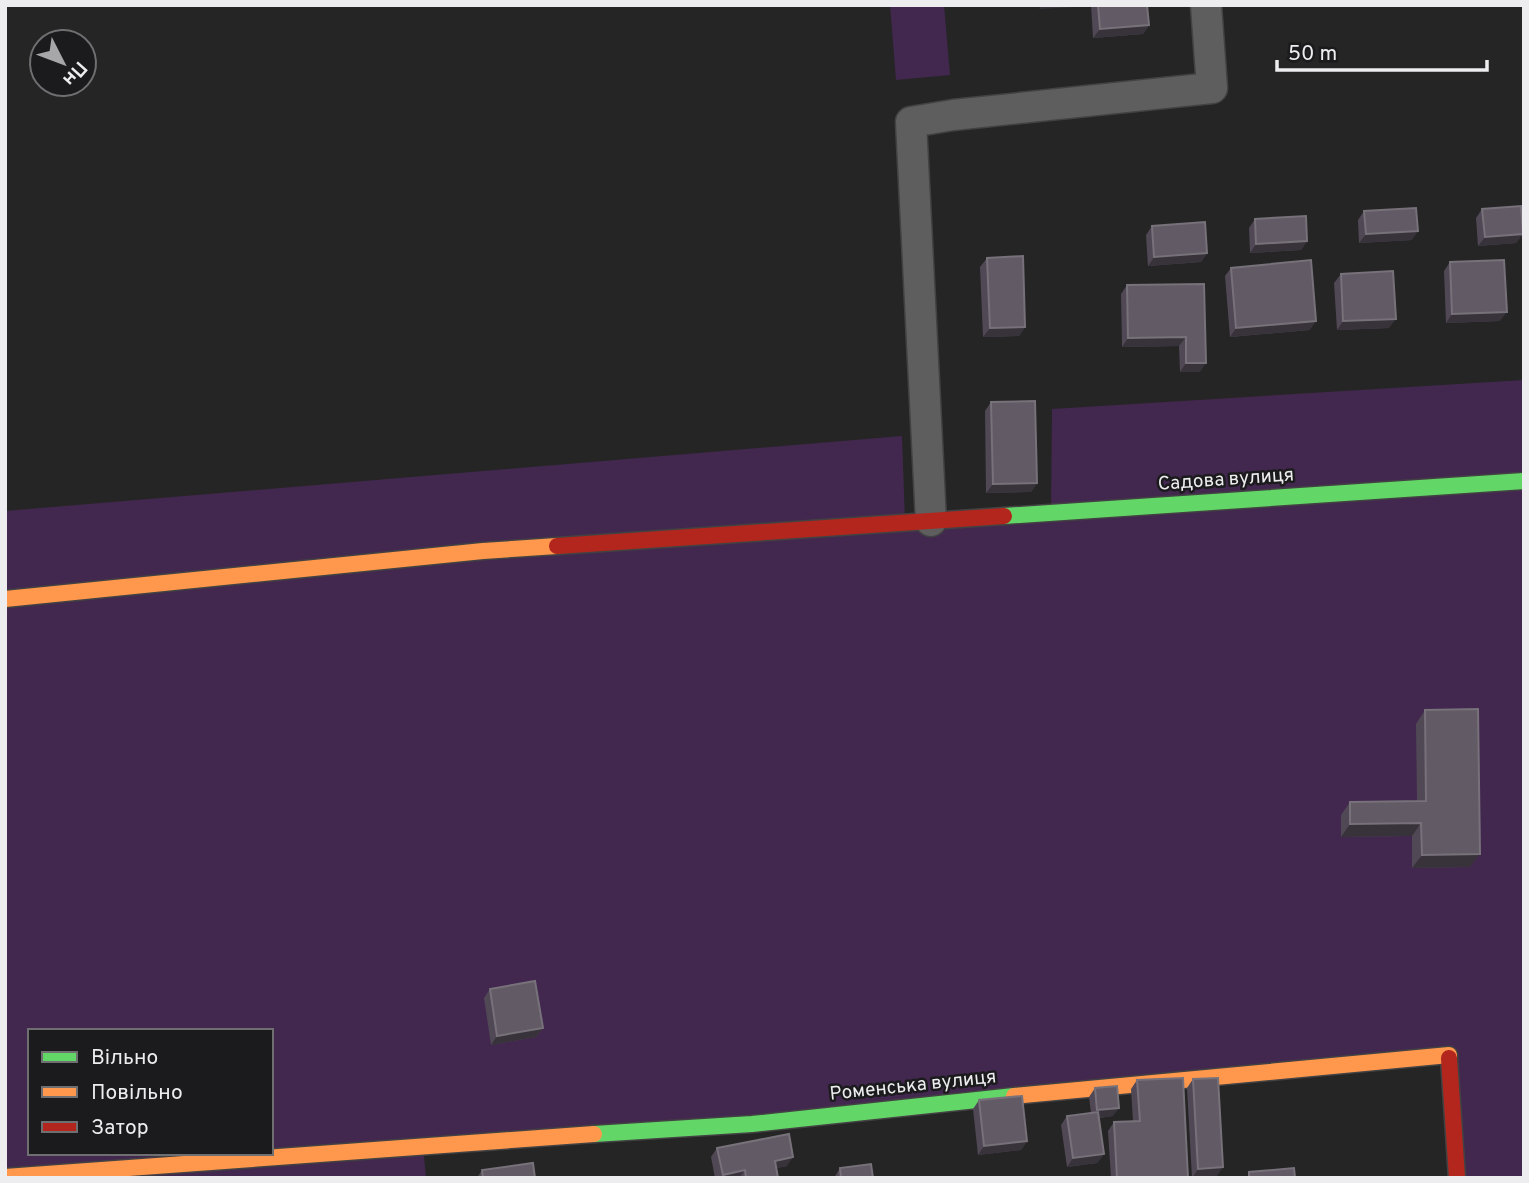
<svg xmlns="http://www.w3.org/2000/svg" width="1529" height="1183" viewBox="0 0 1529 1183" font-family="Overpass,sans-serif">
  <rect width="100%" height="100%" fill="#252525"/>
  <path fill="#42284f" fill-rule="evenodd" d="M890 5H944L950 75 896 80Z
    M1524 380V1178H1459L1449 1055 423 1145 426 1178H5V511L902 436 905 522 1051 509 1052 409ZM30 1031H271V1153H30Z"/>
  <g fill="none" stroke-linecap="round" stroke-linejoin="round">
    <g stroke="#434243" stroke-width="33">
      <path id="street" d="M931 521 911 122 953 115 1212 88 1206 5"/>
    </g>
    <g stroke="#434243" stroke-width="19">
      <path id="fast" d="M1004 516 1524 481
        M594 1134 752 1124 1014 1096"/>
    </g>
    <g stroke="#434243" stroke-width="19">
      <path id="slow" d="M5 599 483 551 557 546
        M1014 1096 1449 1055V1058
        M5 1177 594 1134"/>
    </g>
    <g stroke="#434243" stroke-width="19">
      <path id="jam" d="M557 546 1004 516
        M1449 1058 1457 1178"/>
    </g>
    <use href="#street" stroke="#5e5e5e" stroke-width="30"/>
    <use href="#fast" stroke="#63d668" stroke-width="16"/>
    <use href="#slow" stroke="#ff974d" stroke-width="16"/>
    <use href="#jam" stroke="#b3261e" stroke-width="16"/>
  </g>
  <path fill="#514855" d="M1091 5H1147L1149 25 1143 34 1093 38Z
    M1482 209 1523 234 1516 243 1478 246 1476 218Z
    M1364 211 1412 240 1359 243 1358 220Z
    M1255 219 1307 241 1301 250 1250 253 1249 228Z
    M1152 226 1207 253 1201 262 1148 266 1146 235Z
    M987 258 1025 327 1019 336 983 337 980 267Z
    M1450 262 1500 321 1446 323 1444 271Z
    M1231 268 1310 330 1230 337 1225 276Z
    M1341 274 1389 328 1337 330 1334 283Z
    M1204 284 1200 372H1180L1179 346 1122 347 1121 294 1127 285Z
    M991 402 1037 483 1031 492 986 493 985 411Z
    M1425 710 1470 867 1412 868V836L1341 837V815L1350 802 1417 801 1416 724Z
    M490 989 543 1028 536 1037 491 1045 484 998Z
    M1193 1079 1217 1176 1192 1178 1187 1088Z
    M1137 1080 1188 1178H1111L1108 1131 1114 1122H1133L1131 1089Z
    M1095 1088 1113 1116 1099 1118 1104 1154 1097 1163 1067 1167 1061 1125 1067 1116 1091 1113 1089 1097Z
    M979 1100 1027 1141 1021 1150 978 1155 973 1109Z
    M717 1148 787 1166 776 1168 778 1178H715L711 1157Z
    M840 1168 873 1178H834Z
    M482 1170 535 1178H477Z"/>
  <path fill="#38333b" d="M1042 5H1077L1076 7 1039 9Z
    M1149 25 1143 34 1093 38 1100 29Z
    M1418 231 1412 240 1359 243 1366 234Z
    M1523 234 1516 243 1478 246 1485 237Z
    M1307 241 1301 250 1250 253 1256 244Z
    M1207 253 1201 262 1148 266 1154 257Z
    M1507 312 1500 321 1446 323 1452 314Z
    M1396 319 1389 328 1337 330 1343 321Z
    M1316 321 1310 330 1230 337 1236 328Z
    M1025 327 1019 336 983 337 990 328Z
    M1186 337 1179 346 1122 347 1128 338Z
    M1186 363H1206L1200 372H1180Z
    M1037 483 1031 492 986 493 993 484Z
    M1421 823 1412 836 1341 837 1350 824Z
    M1480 854 1470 867 1412 868 1422 855Z
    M543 1028 536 1037 491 1045 497 1036Z
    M1119 1108 1113 1116 1091 1119 1097 1110Z
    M1027 1141 1021 1150 978 1155 984 1146Z
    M1104 1154 1097 1163 1067 1167 1073 1158Z
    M793 1157 787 1166 768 1170 775 1161Z
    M1223 1167 1217 1176 1192 1178 1198 1169Z
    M745 1170 739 1178H721L723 1175Z"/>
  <path fill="#625a65" stroke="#77717a" stroke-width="2" d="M1098 5H1147L1149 25 1100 29Z
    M1521 206 1523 234 1485 237 1482 209Z
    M1416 208 1418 231 1366 234 1364 211Z
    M1306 216 1307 241 1256 244 1255 219Z
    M1205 222 1207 253 1154 257 1152 226Z
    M1023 256 1025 327 990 328 987 258Z
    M1311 260 1316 321 1236 328 1231 268Z
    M1504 260 1507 312 1452 314 1450 262Z
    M1393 271 1396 319 1343 321 1341 274Z
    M1204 284 1206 363H1186V337L1128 338 1127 285Z
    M1035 401 1037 483 993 484 991 402Z
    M1478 709 1480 854 1422 855 1421 823 1350 824V802L1426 801 1425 710Z
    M535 981 543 1028 497 1036 490 989Z
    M1183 1078 1188 1178H1117L1114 1122 1140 1121 1137 1080Z
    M1218 1078 1223 1167 1198 1169 1193 1079Z
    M1117 1086 1119 1108 1097 1110 1095 1088Z
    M1022 1096 1027 1141 984 1146 979 1100Z
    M1098 1112 1104 1154 1073 1158 1067 1116Z
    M789 1134 793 1157 775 1161 778 1178H746L745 1170 723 1175 717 1148Z
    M533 1163 535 1178H483L482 1170Z
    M871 1164 873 1178H841L840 1168Z
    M1294 1168 1295 1178H1249V1172Z"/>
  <g text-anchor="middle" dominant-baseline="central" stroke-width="5" stroke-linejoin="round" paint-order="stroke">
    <g font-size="19" fill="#edecee" stroke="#1b1a1c">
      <text transform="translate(1226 480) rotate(-4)">Садова вулиця</text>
      <text transform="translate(913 1086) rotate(-6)">Роменська вулиця</text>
    </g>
  </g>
  <rect width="1529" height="1183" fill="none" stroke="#edecee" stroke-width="14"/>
  <rect x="28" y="1029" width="245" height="126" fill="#1b1a1c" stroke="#6f6e70" stroke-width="2"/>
  <rect x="42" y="1052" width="35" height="10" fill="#63d668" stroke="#6f6e70" stroke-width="2"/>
  <text x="91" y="1064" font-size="21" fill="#edecee">Вільно</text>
  <rect x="42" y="1087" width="35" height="10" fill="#ff974d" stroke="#6f6e70" stroke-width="2"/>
  <text x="91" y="1099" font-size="21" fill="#edecee">Повільно</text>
  <rect x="42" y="1122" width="35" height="10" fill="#b3261e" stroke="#6f6e70" stroke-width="2"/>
  <text x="91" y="1134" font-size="21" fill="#edecee">Затор</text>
  <g transform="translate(63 63) rotate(132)"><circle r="33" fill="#1b1a1c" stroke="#6f6e70" stroke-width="2"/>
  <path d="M0-5L12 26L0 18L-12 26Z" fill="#a7a6a8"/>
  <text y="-10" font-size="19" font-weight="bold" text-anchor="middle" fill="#edecee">Пн</text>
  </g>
  <path d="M1277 60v10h210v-10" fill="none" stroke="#edecee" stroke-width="3.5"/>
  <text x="1288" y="60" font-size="21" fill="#edecee" stroke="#1b1a1c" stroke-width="5" paint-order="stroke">50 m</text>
</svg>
